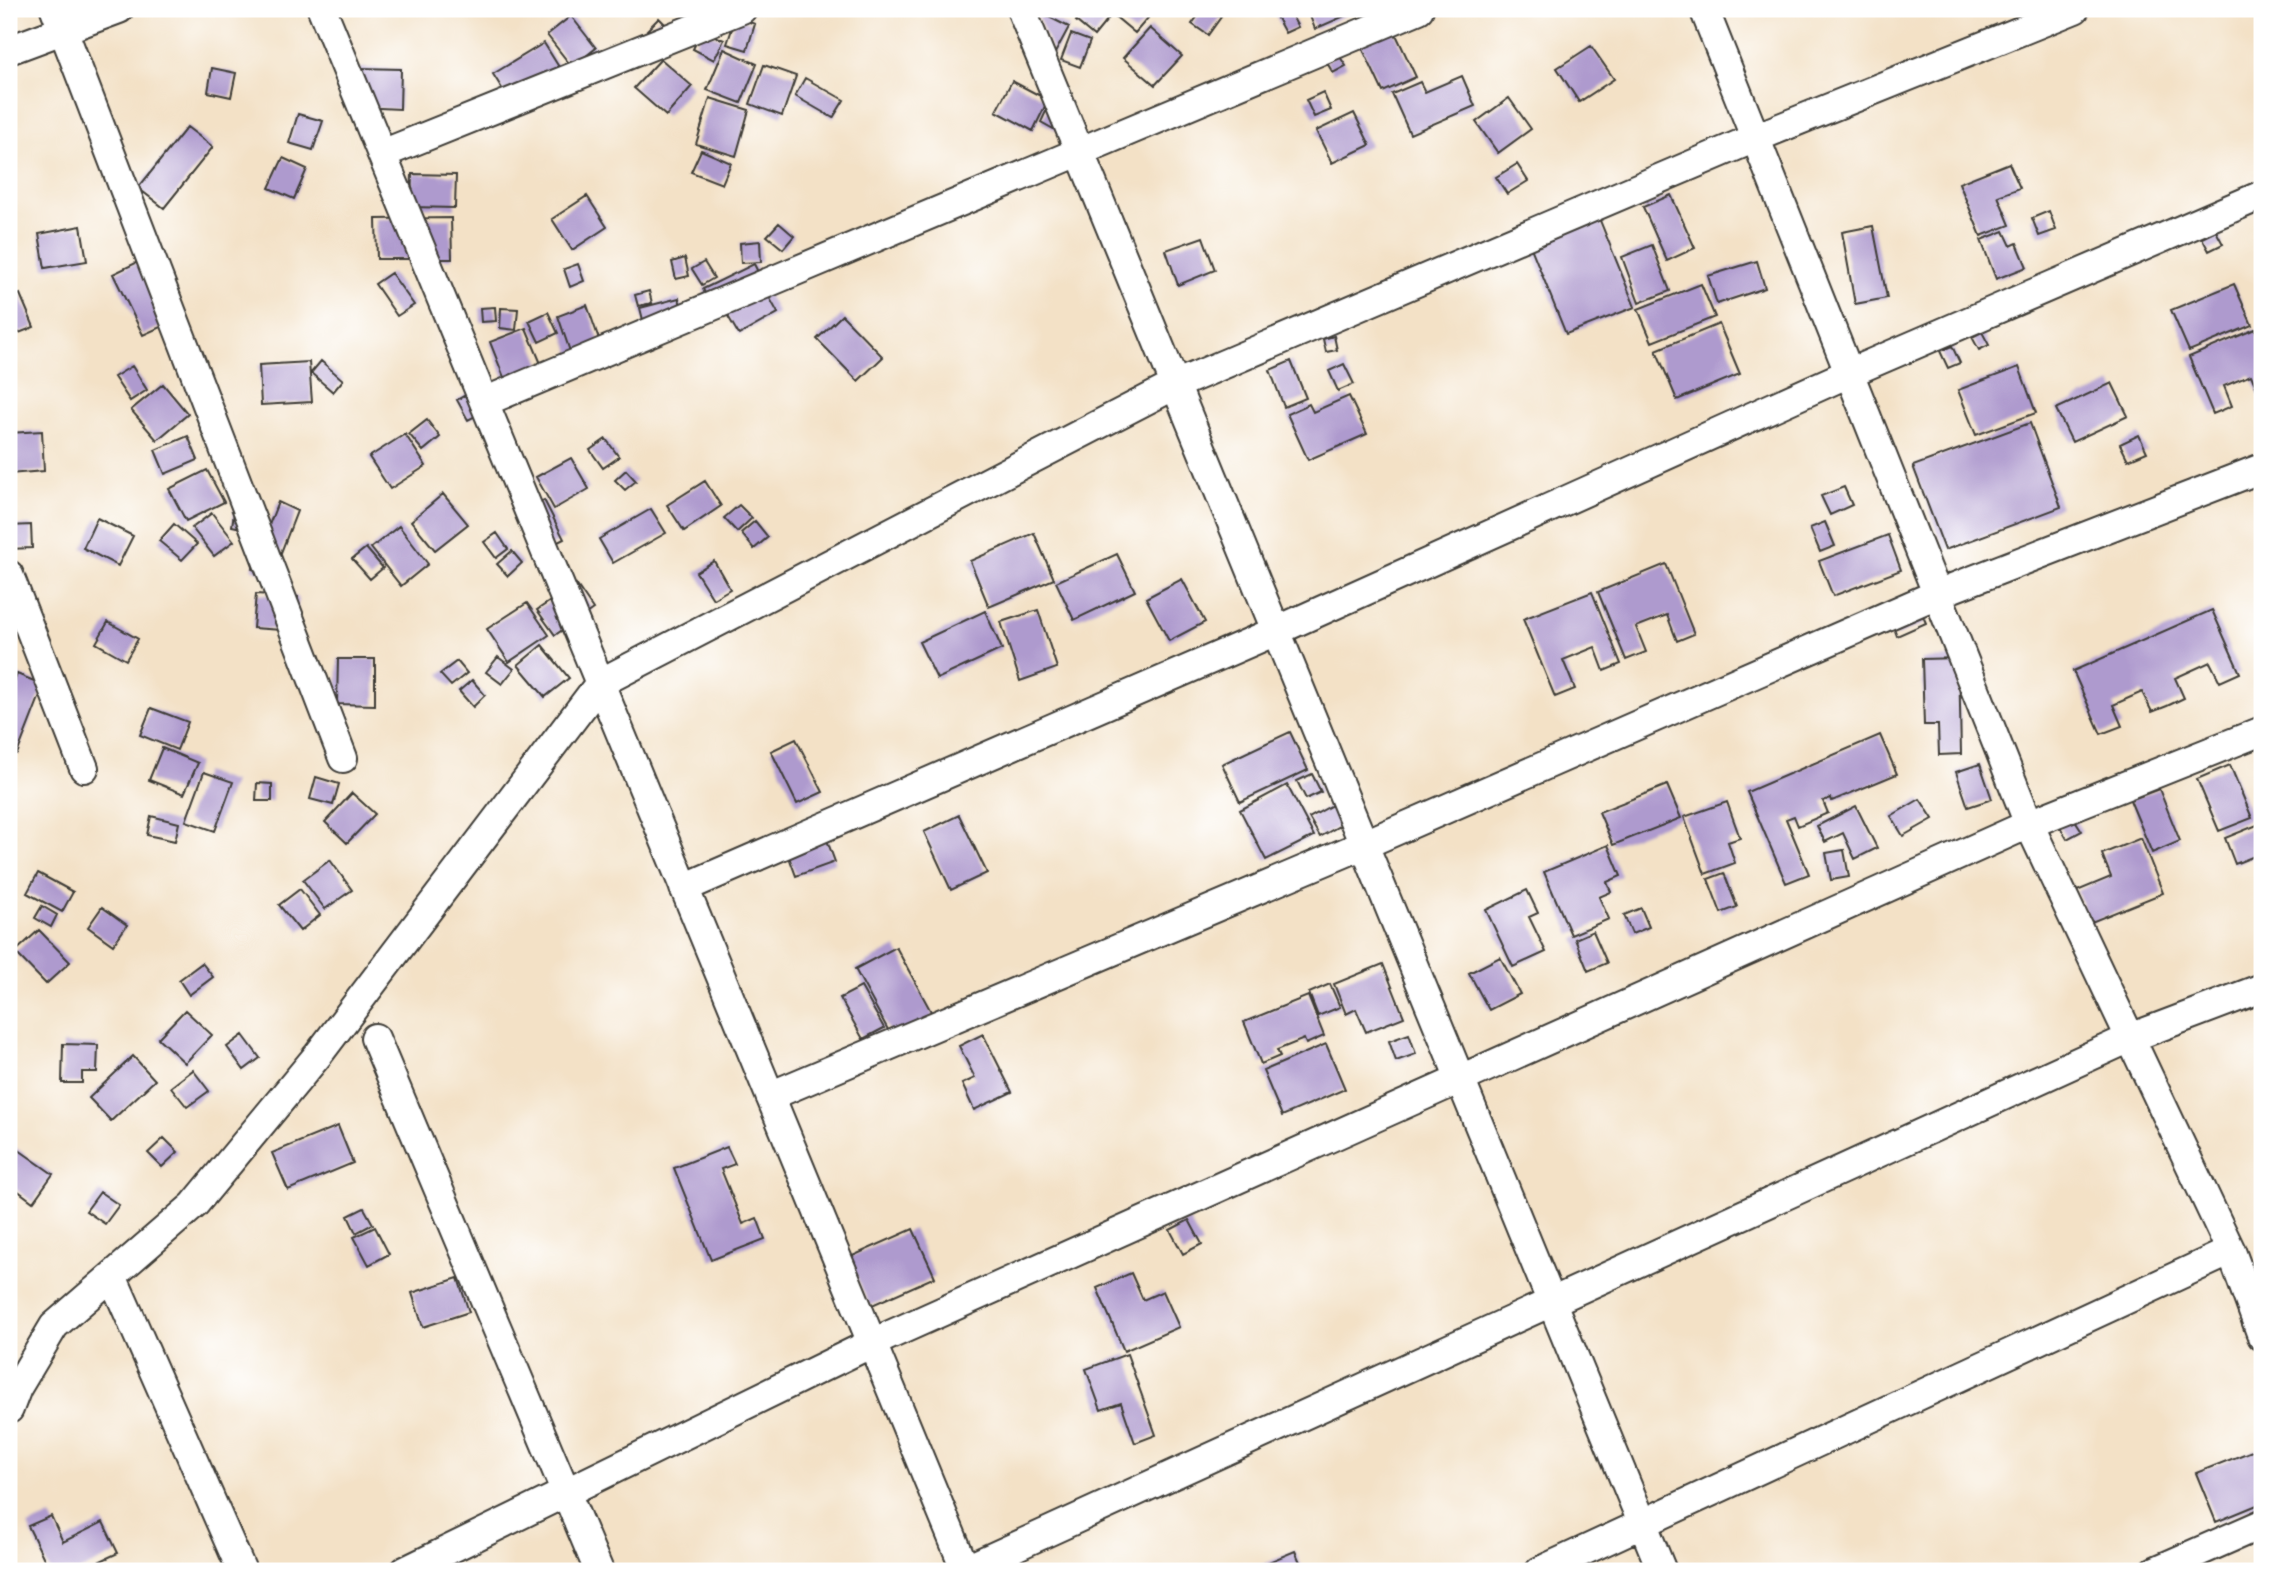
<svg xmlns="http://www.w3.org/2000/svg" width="2271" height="1580" viewBox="0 0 2271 1580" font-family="Caveat,sans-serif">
  <rect width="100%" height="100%" fill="#fff"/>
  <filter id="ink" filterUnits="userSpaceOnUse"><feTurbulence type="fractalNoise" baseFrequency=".0143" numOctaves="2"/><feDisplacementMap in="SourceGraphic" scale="14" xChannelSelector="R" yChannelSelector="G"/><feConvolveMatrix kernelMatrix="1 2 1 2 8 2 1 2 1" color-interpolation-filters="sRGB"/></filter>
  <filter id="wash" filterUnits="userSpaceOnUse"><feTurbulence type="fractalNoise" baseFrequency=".00686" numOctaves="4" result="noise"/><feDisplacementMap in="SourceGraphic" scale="28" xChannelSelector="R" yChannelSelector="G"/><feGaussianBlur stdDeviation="1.57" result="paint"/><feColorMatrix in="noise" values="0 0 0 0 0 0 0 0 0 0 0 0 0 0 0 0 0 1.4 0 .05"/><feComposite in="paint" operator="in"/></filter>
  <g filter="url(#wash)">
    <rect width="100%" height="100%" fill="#f3e1c6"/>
    <g id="blocks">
      <path fill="#ae9ace" d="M9 9H16L9 23Z
        M1086 9H1135L1148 18 1135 33 1112 14 1094 36 1076 21Z
        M1203 9H1209L1221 17 1208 35 1192 24Z
        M1272 9H1288L1298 27 1285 33Z
        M1311 9H1355L1356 11 1315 29 1308 11Z
        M1035 10 1069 27 1054 55Z
        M571 16 596 48 572 67 547 35Z
        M736 17 755 24 747 50 727 44Z
        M659 18 672 31 660 43 647 30Z
        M1392 26 1416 77 1383 92 1359 41Z
        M1150 28 1182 56 1155 85 1123 58Z
        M702 30 724 40 714 60 693 49Z
        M1071 34 1090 41 1080 67 1061 60Z
        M544 43 562 72 511 103 493 74Z
        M1591 46 1614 79 1579 102 1557 68Z
        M724 49 757 64 741 103 707 90Z
        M1338 54 1346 66 1333 73 1326 61Z
        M661 59 692 86 666 116 634 88Z
        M764 65 796 76 782 116 750 104Z
        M212 68 236 73 231 97 208 92Z
        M360 68 401 69 400 109 359 107Z
        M1462 76 1475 106 1410 134 1392 94 1420 82 1425 92Z
        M805 78 844 100 833 118 795 96Z
        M1012 81 1048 100 1033 131 996 111Z
        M1323 92 1331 110 1314 117 1306 100Z
        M710 98 749 110 736 156 696 144Z
        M1509 98 1531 129 1498 153 1476 122Z
        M1049 105 1057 131 1041 122Z
        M1354 113 1370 145 1332 163 1316 131Z
        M298 114 323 121 313 150 289 143Z
        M187 127 213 147 164 208 138 188Z
        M701 150 731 163 722 184 691 172Z
        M283 158 307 169 294 199 269 188Z
        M2009 163 2020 188 1998 196 2010 225 1981 236 1959 183Z
        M1517 164 1528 181 1507 194 1496 177Z
        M412 174 456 175 455 208 411 207Z
        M1671 195 1695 248 1667 261 1643 207Z
        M587 196 607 227 572 250 552 219Z
        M2049 211 2056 230 2039 236 2032 218Z
        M451 218 452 259H377L376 219Z
        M1599 218 1635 307 1566 334 1530 245Z
        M779 223 794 236 783 249 767 236Z
        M81 226 87 261 45 268 39 234Z
        M1873 226 1887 298 1855 304 1842 232Z
        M2004 231 2011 246 2017 243 2027 267 1996 279 1981 240Z
        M2216 231 2223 244 2209 251 2202 238Z
        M1203 237 1215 270 1178 285 1166 250Z
        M760 241 761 262 741 263 740 243Z
        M1652 245 1670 291 1639 303 1622 257Z
        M146 258 176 320 143 335 113 274Z
        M685 258 689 276 676 279 672 262Z
        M1757 261 1765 288 1717 304 1708 276Z
        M704 262 714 278 702 285 692 269Z
        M578 264 584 281 570 287 564 269Z
        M754 264 762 280 710 305 703 289Z
        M391 273 414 305 397 316 375 284Z
        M762 284 778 313 739 335 722 306Z
        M1701 284 1715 317 1652 342 1638 309Z
        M2234 284 2252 325 2189 351 2171 310Z
        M649 291 652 303 638 306 635 295Z
        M20 294 34 327 9 337V298Z
        M679 298 687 330 648 340 640 308Z
        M587 305 607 362 577 372 558 316Z
        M495 307 496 321 481 322 480 308Z
        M501 308 518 309 516 330 500 328Z
        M548 312 558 333 539 342 529 321Z
        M842 315 883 357 858 381 817 339Z
        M1719 324 1740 374 1677 400 1656 350Z
        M526 328 550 385 513 400 490 342Z
        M2255 329 2262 346V401L2251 375 2224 386 2232 406 2213 414 2189 357Z
        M1982 332 1989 345 1979 350 1972 337Z
        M1334 336 1337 350 1326 352 1323 339Z
        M1952 346 1960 363 1948 368 1940 351Z
        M321 361 343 380 333 392 311 373Z
        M1291 361 1306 398 1284 407 1270 370Z
        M309 362 312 402 261 405 259 365Z
        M1344 364 1354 384 1338 391 1329 371Z
        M132 366 147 390 130 401 114 377Z
        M2019 367 2036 413 1976 435 1958 390Z
        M2112 383 2128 416 2072 442 2056 409Z
        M163 384 188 414 157 440 131 410Z
        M478 388 489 409 468 420 457 400Z
        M1349 396 1367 434 1308 460 1287 414 1309 404 1313 412Z
        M427 420 440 437 423 451 409 434Z
        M2030 423 2061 507 1945 550 1913 466Z
        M42 431 44 471 9 474V433Z
        M405 434 426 466 390 489 369 457Z
        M2139 435 2147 452 2128 460 2120 444Z
        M188 436 198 460 165 474 155 450Z
        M606 439 619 457 603 468 590 450Z
        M571 458 589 489 554 509 536 477Z
        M207 470 224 502 186 521 169 489Z
        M626 470 636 481 625 490 615 480Z
        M705 481 721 506 684 531 667 505Z
        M1844 487 1852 505 1830 515 1821 496Z
        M443 494 468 524 435 550 411 521Z
        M544 500 564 539 536 553 516 514Z
        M278 502 297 511 272 576 252 569Z
        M739 505 752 518 737 532 724 518Z
        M235 506 246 529 232 526Z
        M651 509 666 533 613 563 599 539Z
        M212 513 234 541 214 556 192 528Z
        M97 518 133 536 118 566 83 548Z
        M755 521 768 537 754 549 741 533Z
        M1825 522 1835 546 1820 552 1810 528Z
        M174 524 197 544 182 560 159 541Z
        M31 525 32 548 9 549V526Z
        M399 526 428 564 401 586 371 548Z
        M497 533 508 549 496 558 484 542Z
        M1034 533 1054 579 989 607 970 561Z
        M1888 535 1901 570 1833 596 1819 561Z
        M366 548 383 568 370 579 352 559Z
        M512 551 522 563 508 576 497 564Z
        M1117 554 1135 591 1074 620 1056 582Z
        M714 561 730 589 713 599 696 572Z
        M1666 564 1694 634 1677 641 1667 615 1636 627 1646 652 1626 660 1598 592Z
        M1182 579 1205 622 1169 641 1146 598Z
        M576 584 593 609 555 635 537 610Z
        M1592 592 1621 664 1604 671 1595 647 1563 660 1575 689 1555 697 1523 619Z
        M256 594 298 597 296 631 253 628Z
        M527 603 549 635 509 662 487 629Z
        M1918 605 1926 623 1897 636 1890 617Z
        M1038 610 1057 668 1020 681 1001 622Z
        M2212 610 2240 673 2220 682 2210 662 2175 678 2184 698 2167 706 2152 712 2142 692 2113 705 2122 726 2101 734 2073 671Z
        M985 611 1002 649 937 679 919 642Z
        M108 622 138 639 126 660 96 643Z
        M542 645 569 678 545 697 518 665Z
        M498 657 514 669 502 684 486 672Z
        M1959 658 1961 754 1939 755 1938 725H1924L1922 659Z
        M338 659H375V705L337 704Z
        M457 661 467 673 451 686 440 674Z
        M17 674 44 685 17 754 9 751V696Z
        M472 680 485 695 473 707 459 691Z
        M151 708 188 722 177 750 140 735Z
        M1290 732 1308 770 1240 802 1222 764Z
        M1880 735 1897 774 1832 801 1831 798 1823 801 1828 813 1798 826 1794 816 1786 819 1809 874 1786 883 1747 792Z
        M796 739 823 792 797 804 771 751Z
        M162 748 198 763 184 794 149 780Z
        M1980 764 1992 799 1968 807 1956 772Z
        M2230 765 2252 818 2219 831 2197 779Z
        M204 772 233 782 215 831 186 821Z
        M1312 774 1321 792 1306 799 1297 781Z
        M316 777 339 784 333 805 310 799Z
        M257 783 272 784V801H256Z
        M1287 785 1314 836 1266 860 1240 810Z
        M1667 785 1681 818 1613 845 1599 812Z
        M2159 789 2180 841 2152 853 2130 800Z
        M352 793 375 814 347 843 325 822Z
        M1920 799 1933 819 1903 836 1891 816Z
        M1727 802 1740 838 1728 842 1735 863 1705 874 1684 817Z
        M1334 804 1344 823 1320 837 1309 818Z
        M1856 806 1877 848 1855 859 1843 833 1825 842 1817 826Z
        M959 815 987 873 951 890 924 832Z
        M151 816 179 823 175 841 147 835Z
        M2073 817 2082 831 2067 839 2059 825Z
        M2262 823V853L2235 864 2225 838Z
        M2141 838 2163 893 2089 923 2077 891 2111 877 2102 854Z
        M827 840 835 862 796 876 788 854Z
        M1608 845 1621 876 1607 882 1611 892 1599 897 1609 919 1571 935 1544 872Z
        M1844 850 1849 877 1831 880 1826 853Z
        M330 860 352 890 325 909 303 880Z
        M38 873 73 892 62 912 27 893Z
        M1724 873 1737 907 1721 913 1708 879Z
        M300 889 320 915 300 931 279 905Z
        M1527 890 1538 913 1529 917 1546 952 1513 967 1486 910Z
        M42 906 57 915 51 927 35 918Z
        M102 907 127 925 113 945 88 927Z
        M1641 908 1649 927 1632 934 1624 915Z
        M39 930 70 962 46 984 15 952Z
        M1593 931 1607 963 1588 971 1575 939Z
        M896 947 934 1017 893 1039 855 969Z
        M1500 957 1520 994 1489 1010 1469 973Z
        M202 963 213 977 189 995 179 980Z
        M1383 964 1404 1017 1366 1032 1356 1009 1346 1014 1334 984Z
        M1330 984 1340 1007 1318 1016 1309 993Z
        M861 987 884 1028 863 1039 840 998Z
        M1308 996 1324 1036 1306 1044 1304 1039 1277 1050 1280 1056 1261 1064 1244 1022Z
        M185 1010 212 1035 185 1063 158 1038Z
        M983 1034 1012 1092 974 1110 962 1084 975 1078 959 1046Z
        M1409 1034 1416 1054 1396 1061 1389 1041Z
        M243 1035 260 1058 244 1070 227 1047Z
        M63 1044 98 1045 97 1072H82V1083H62Z
        M1326 1044 1345 1089 1282 1116 1263 1071Z
        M133 1056 155 1080 111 1121 89 1098Z
        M193 1070 209 1091 187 1107 171 1087Z
        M338 1126 353 1163 288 1190 272 1153Z
        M164 1138 178 1152 162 1167 148 1153Z
        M9 1143 53 1174 33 1202 9 1184Z
        M727 1147 735 1164 721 1169 743 1224 757 1218 765 1239 711 1260 674 1168Z
        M100 1192 119 1205 105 1224 86 1211Z
        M364 1208 373 1224 356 1233 348 1216Z
        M1189 1220 1202 1244 1183 1254 1170 1230Z
        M375 1227 389 1254 369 1265 354 1237Z
        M913 1229 935 1277 870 1306 848 1258Z
        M1131 1273 1143 1300 1163 1291 1179 1327 1124 1351 1097 1288Z
        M458 1278 469 1312 423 1327 412 1293Z
        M1127 1354 1156 1435 1135 1443 1121 1403 1101 1410 1086 1369Z
        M2257 1449 2262 1461V1503L2216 1522 2196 1473Z
        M51 1516 63 1542 103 1522 118 1553 79 1571H50L28 1526Z
        M1295 1551 1304 1571H1247Z"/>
    </g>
  </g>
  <g filter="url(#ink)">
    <use href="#blocks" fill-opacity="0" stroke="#3c3a36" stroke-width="2"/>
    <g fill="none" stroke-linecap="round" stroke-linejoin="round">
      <g stroke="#3c3a36" stroke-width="32">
        <path id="street" d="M55 9 343 758
          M322 9 966 1571
          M1021 9 1662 1571
          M1704 9 2029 824 2231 1251 2262 1336
          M9 50 119 9
          M382 154 742 9
          M484 402 1419 9
          M9 575 84 768
          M684 888 1276 631 1849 373 2262 195
          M375 1038 599 1571
          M770 1096 1363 845 1937 594 2262 468
          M112 1276 242 1571
          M9 1409 17 1388 54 1326 194 1205 318 1055 600 683 1175 385 1755 138 2075 9
          M405 1571 872 1343 2029 824 2262 731
          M962 1571 2130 1038 2262 988
          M1540 1571 2231 1251
          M2155 1571 2262 1524"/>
      </g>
      <use href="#street" stroke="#fff" stroke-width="28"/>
    </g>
  </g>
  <rect width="2271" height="1580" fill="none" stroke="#fff" stroke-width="35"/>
</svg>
